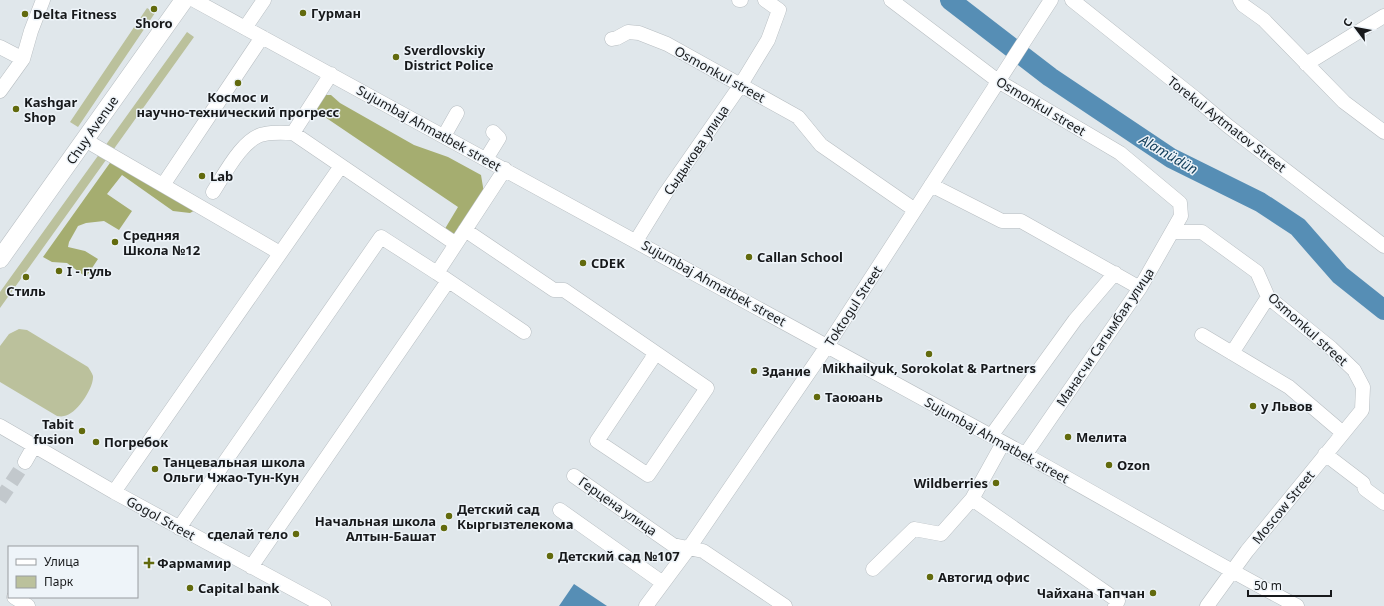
<svg xmlns="http://www.w3.org/2000/svg" width="1384" height="606" viewBox="0 0 1384 606" font-family="'Noto Sans',sans-serif">
  <rect width="100%" height="100%" fill="#e0e7eb"/>
  <path fill="#bbc19c" d="M147 8 155 13 78 127 70 122Z
    M187 32 194 37 0 308V292Z
    M19 329 27 330 88 367C90 370 92 373 93 376 94 388 76 415 64 416 61 417 59 416 57 416L0 382V346L9 334Z"/>
  <path fill="#a5ad70" d="M324 95H331L340 103 414 145 448 157 481 175 484 193 455 240 443 232 458 207 313 109Z
    M112 160 197 209 190 213 173 211 122 175 107 194 132 211 119 230 104 221 86 223 78 226 69 242 68 247 85 251 98 259 86 277 67 263 52 262 43 257Z"/>
  <path fill="#568eb5" d="M574 584 607 606H559Z"/>
  <g fill="none" stroke-linecap="round" stroke-linejoin="round">
    <path stroke="#568eb5" stroke-width="20" d="M950 0 1050 77 1171 158 1260 202 1298 227 1340 275 1384 310"/>
    <path stroke="#c2c8cc" stroke-width="14" stroke-dasharray="14 7" stroke-linecap="butt" d="M0 500 25 462"/>
    <g stroke="#b8bec2" stroke-width="15">
      <path id="minor" d="M194 0C469 148 742 299 1015 449 1109 501 1202 556 1297 606
        M739 0H741
        M891 0 998 81 1120 153 1180 203 1181 216 1140 288 1025 455
        M1072 0 1195 98 1228 126 1384 246
        M1240 0 1243 5 1264 20 1344 102 1384 132
        M245 28 264 0
        M612 39 617 38 628 32 639 33 667 44 798 117 821 145 915 210
        M0 47 23 59
        M1306 64 1384 16
        M331 74 293 133 456 244
        M0 91 23 59 31 31 43 0
        M444 136 457 113
        M85 140 280 253
        M486 159 499 138 493 132
        M505 169 437 273 524 332
        M163 185 262 37
        M931 185 1002 221H1021L1140 288
        M213 192C224 175 244 136 265 134 274 132 284 133 293 133
        M465 230 554 290H564L707 388 648 475 597 441 656 353
        M1172 232H1202L1257 272 1268 297 1331 348 1354 370 1363 387 1362 410 1247 551 1207 606
        M636 241 665 194 740 86 768 40 779 10 765 0
        M1202 335 1289 387 1343 433
        M1232 353 1268 297
        M0 426 114 492 324 606
        M991 436 1075 320 1115 273
        M1325 454 1363 483 1365 489 1384 503
        M25 462 34 446
        M574 476 673 545 703 551 785 606
        M114 492 341 166
        M972 499 1118 601 1115 606
        M560 510 663 583
        M179 528 381 237 437 273
        M251 567 448 281
        M873 569 914 529 941 534 972 499 1003 443
        M14 597 28 606
        M646 606 689 548 827 346 1051 0"/>
    </g>
    <g stroke="#b8bec2" stroke-width="19">
      <path id="major" d="M0 259 184 0"/>
    </g>
    <use href="#minor" stroke="#fff" stroke-width="14"/>
    <use href="#major" stroke="#fff" stroke-width="18"/>
  </g>
  <g fill="#626a0d" stroke="#eef4f9" stroke-width="1.5">
    <circle cx="154" cy="9" r="4"/>
    <circle cx="303" cy="13" r="4"/>
    <circle cx="25" cy="14" r="4"/>
    <circle cx="396" cy="57" r="4"/>
    <circle cx="238" cy="83" r="4"/>
    <circle cx="16" cy="109" r="4"/>
    <circle cx="202" cy="176" r="4"/>
    <circle cx="115" cy="242" r="4"/>
    <circle cx="749" cy="257" r="4"/>
    <circle cx="583" cy="263" r="4"/>
    <circle cx="59" cy="271" r="4"/>
    <circle cx="26" cy="277" r="4"/>
    <circle cx="929" cy="354" r="4"/>
    <circle cx="754" cy="371" r="4"/>
    <circle cx="817" cy="397" r="4"/>
    <circle cx="1253" cy="406" r="4"/>
    <circle cx="82" cy="431" r="4"/>
    <circle cx="1068" cy="437" r="4"/>
    <circle cx="96" cy="442" r="4"/>
    <circle cx="1109" cy="465" r="4"/>
    <circle cx="155" cy="469" r="4"/>
    <circle cx="996" cy="483" r="4"/>
    <circle cx="449" cy="516" r="4"/>
    <circle cx="444" cy="528" r="4"/>
    <circle cx="296" cy="534" r="4"/>
    <circle cx="550" cy="556" r="4"/>
    <path d="M147 557h4v4h4v4h-4v4h-4v-4h-4v-4h4z"/>
    <circle cx="930" cy="577" r="4"/>
    <circle cx="190" cy="588" r="4"/>
    <circle cx="1153" cy="593" r="4"/>
  </g>
  <g text-anchor="middle" dominant-baseline="central" stroke-width="3" stroke-linejoin="round" paint-order="stroke">
    <g font-size="13" font-weight="bold" fill="#17191b" stroke="#eef4f9" text-anchor="start">
      <text x="311" y="13">Гурман</text>
      <text x="33" y="14">Delta Fitness</text>
      <text x="154" y="23" text-anchor="middle">Shoro</text>
      <text x="404" y="50">Sverdlovskiy<tspan x="404" dy="15">District Police</tspan></text>
      <text x="238" y="97" text-anchor="middle">Космос и<tspan x="238" dy="15">научно-технический прогресс</tspan></text>
      <text x="24" y="102">Kashgar<tspan x="24" dy="15">Shop</tspan></text>
      <text x="210" y="176">Lab</text>
      <text x="123" y="235">Средняя<tspan x="123" dy="15">Школа №12</tspan></text>
      <text x="757" y="257">Callan School</text>
      <text x="591" y="263">CDEK</text>
      <text x="67" y="271">I - гуль</text>
      <text x="26" y="291" text-anchor="middle">Стиль</text>
      <text x="929" y="368" text-anchor="middle">Mikhailyuk, Sorokolat &amp; Partners</text>
      <text x="762" y="371">Здание</text>
      <text x="825" y="397">Таоюань</text>
      <text x="1261" y="406">у Львов</text>
      <text x="74" y="424" text-anchor="end">Tabit<tspan x="74" dy="15">fusion</tspan></text>
      <text x="1076" y="437">Мелита</text>
      <text x="104" y="442">Погребок</text>
      <text x="163" y="462">Танцевальная школа<tspan x="163" dy="15">Ольги Чжао-Тун-Кун</tspan></text>
      <text x="1117" y="465">Ozon</text>
      <text x="988" y="483" text-anchor="end">Wildberries</text>
      <text x="457" y="509">Детский сад<tspan x="457" dy="15">Кыргызтелекома</tspan></text>
      <text x="436" y="521" text-anchor="end">Начальная школа<tspan x="436" dy="15">Алтын-Башат</tspan></text>
      <text x="288" y="534" text-anchor="end">сделай тело</text>
      <text x="558" y="556">Детский сад №107</text>
      <text x="157" y="563">Фармамир</text>
      <text x="938" y="577">Автогид офис</text>
      <text x="198" y="588">Capital bank</text>
      <text x="1145" y="593" text-anchor="end">Чайхана Тапчан</text>
    </g>
    <g font-size="13" fill="#17191b" stroke="#eef4f9">
      <text transform="translate(720 74) rotate(29)">Osmonkul street</text>
      <text transform="translate(1041 106) rotate(31)">Osmonkul street</text>
      <text transform="translate(1227 124) rotate(38)">Torekul Aytmatov Street</text>
      <text transform="translate(429 128) rotate(29)">Sujumbaj Ahmatbek street</text>
      <text transform="translate(92 130) rotate(-55)">Chuy Avenue</text>
      <text transform="translate(696 150) rotate(-56)">Сыдыкова улица</text>
      <text transform="translate(714 283) rotate(29)">Sujumbaj Ahmatbek street</text>
      <text transform="translate(853 306) rotate(-57)">Toktogul Street</text>
      <text transform="translate(1308 329) rotate(42)">Osmonkul street</text>
      <text transform="translate(1105 337) rotate(-56)">Манасчи Сагымбая улица</text>
      <text transform="translate(997 440) rotate(29)">Sujumbaj Ahmatbek street</text>
      <text transform="translate(618 506) rotate(35)">Герцена улица</text>
      <text transform="translate(1283 507) rotate(-51)">Moscow Street</text>
      <text transform="translate(161 518) rotate(29)">Gogol Street</text>
    </g>
    <g font-size="14" font-style="italic" fill="#15415d" stroke="#eef4f9">
      <text transform="translate(1169 154) rotate(30)">Alamüdün</text>
    </g>
  </g>
  <rect x="8" y="546" width="130" height="52" fill="#eef4f9" stroke="#989ca0"/>
  <rect x="16" y="559" width="20" height="6" fill="#ffffff" stroke="#989ca0"/>
  <text x="44" y="566" font-size="12" fill="#17191b">Улица</text>
  <rect x="16" y="576" width="20" height="12" fill="#bbc19c" stroke="#989ca0"/>
  <text x="44" y="586" font-size="12" fill="#17191b">Парк</text>
  <g transform="translate(1356 28) rotate(302)" stroke="#eef4f9" stroke-width="3" paint-order="stroke">
  <path d="M0-3L7 15L0 10L-7 15Z" fill="#17191b"/>
  <text y="-6" font-size="11" font-weight="bold" text-anchor="middle" fill="#17191b">С</text>
  </g>
  <path d="M1248 590v6h83v-6" fill="none" stroke="#17191b" stroke-width="2"/>
  <text x="1254" y="590" font-size="12" fill="#17191b" stroke="#eef4f9" stroke-width="3" paint-order="stroke">50 m</text>
</svg>
